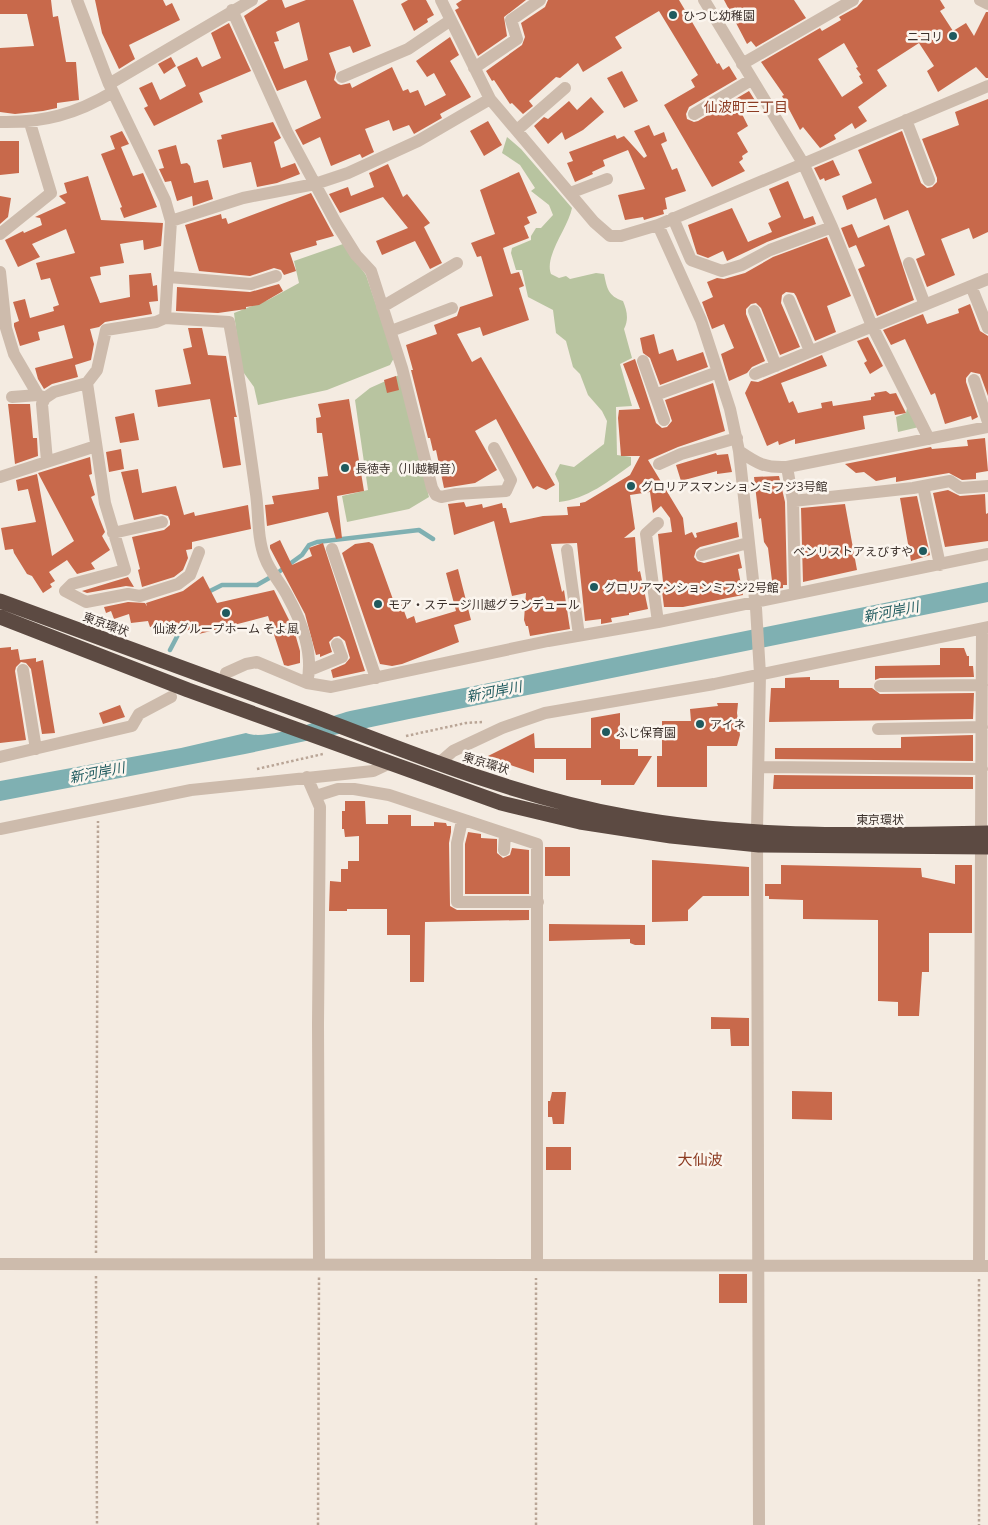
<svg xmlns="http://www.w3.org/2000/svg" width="988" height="1525" viewBox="0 0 988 1525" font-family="'Open Sans','Noto Sans JP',sans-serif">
  <rect width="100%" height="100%" fill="#f4ebe1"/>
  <path fill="#b8c4a0" d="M507 137 521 149 572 208C568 228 544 256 551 274L559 278 566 276 570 279 596 273 604 274C607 288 608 296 623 301 627 311 629 319 624 329L632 358 620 364 632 406 616 407 617 455 631 457V465C609 481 587 499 559 502V483L555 474 560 464 574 467 604 444 607 421 602 411 588 395 580 374 573 367 566 341 556 333 553 310 528 297 522 270H516L511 253 512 248 531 240V236L536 228H541L553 215 549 205 531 191 535 188 520 165 502 153Z
    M343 244 366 275 394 358 390 365 327 390 258 405 254 387 241 369 234 313 268 300 299 283 294 261Z
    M399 375 429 497 409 509 347 522 342 496 368 490 355 400 370 388Z
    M907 408 919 427 898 432 896 417 906 413Z"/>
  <path fill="#7fb0b2" d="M988 582V602L409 719 245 754 0 801V781L181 748 246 733C267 742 327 717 350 711Z"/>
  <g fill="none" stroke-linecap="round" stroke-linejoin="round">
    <path stroke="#7fb0b2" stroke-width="4.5" d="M280 571 302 555 309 545 317 542 419 530 433 539
      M206 593 222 585H257L271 577
      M170 650 181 629"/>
  </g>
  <path fill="#c8694b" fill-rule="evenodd" d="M0 0H51L53 17 58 16 66 62H76L79 100 57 103V108L43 111 15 114 0 112V48L34 46 27 14H0Z
    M95 0H163L166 6 172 3 180 20 129 45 135 59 119 69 102 33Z
    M268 0H282L285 8 306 0H353L371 46 353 53 350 46 329 53 336 72 334 80 338 84 341 85 350 83 352 88 392 67 403 91 408 89 410 93 418 90 425 106 446 95 434 73 427 77 416 61 450 37 459 55 450 61 471 97 440 114 442 118 414 134 409 125 393 131 389 120 365 129 374 152 362 158 360 154 331 166 320 137 303 145 295 130 321 118 306 80 277 91 244 16ZM299 22 308 60 284 69 274 42 279 41 276 32Z
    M408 0H426L434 15 427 19 428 22 414 31 401 4Z
    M462 0H526L504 17 507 36 478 56 455 10 459 8 456 4Z
    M548 0H679L717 64 719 63 723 70 729 66 737 79 689 107 686 114 687 119 694 122 698 121 749 91 758 105 742 114 748 126 737 133 748 152 742 156 743 159 739 162 745 171 712 187 664 105 695 87 691 80 698 75 659 11 615 37 622 48 583 72 578 63 560 78 556 77 529 101 533 106 523 114 512 103 510 104 494 80 492 81 486 71 522 45 525 37 521 23 545 7Z
    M724 0H794L806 18 756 47 751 41 747 44Z
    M863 0H940L945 8 940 11 953 31 966 23 974 36 986 12H988V78H986L976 67 938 92 927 71 934 66 919 43 877 70 887 86 858 107 867 121 855 129 852 123 834 135 836 139 820 148 803 127 800 130 782 96 784 95 761 62 820 28 822 31 841 20 839 17 857 7ZM844 43 858 67 856 68 861 75 859 76 863 83 842 97 818 59Z
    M229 23 251 71 199 93 203 102 154 126 144 108 148 106 139 88 152 82 160 100 186 86 177 67 197 57 202 67 221 58 211 33Z
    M171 57 176 66 164 74 158 64Z
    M622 71 638 101 624 108 607 78Z
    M591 97 604 112 583 130 565 140 562 132 548 144 534 126 544 117 548 119 569 101 577 110Z
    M988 99V232L973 239 969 228 941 239 955 275 927 287 916 259 925 255 908 210 884 220 876 198 847 210 842 196 872 183 858 150 902 131 921 183 927 188 932 187 937 182V178L922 139 959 125 955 112Z
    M488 121 502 145 484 156 470 131Z
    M273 122 281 138 274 142 281 168 295 163 300 174 277 183 257 187 251 162 223 168 217 140 222 139 221 135Z
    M649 125 654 136 664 132 667 141 661 144 672 170 677 168 686 191 665 198 667 209 663 210 664 214 644 220 643 217 625 220 618 195 645 189 628 150 603 160 605 166 592 172 593 174 575 182 567 163 573 161 569 152 615 135 617 139 624 136 644 158 647 156 634 131Z
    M122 131 129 144 121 147 133 176 143 173 157 207 124 218 120 208 122 207 101 154 115 149 110 136Z
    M0 141H19V173L0 175Z
    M176 145 181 164 187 163 190 166 194 183 208 180 213 199 193 206 192 196 177 201 171 181 165 182 159 169 164 168 158 150Z
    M833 160 840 175 825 181 824 178 820 180 814 168Z
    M388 164 403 197 407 194 430 223 424 227 442 263 430 269 415 241 382 255 376 241 408 228 383 197 340 213 329 194 348 187 351 196 374 187 369 173Z
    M519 172 537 213 527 217 530 223 524 226 529 238 503 248 511 274 519 272 524 286 519 288 529 320 483 336 480 327 457 334 472 362 481 357 555 485 546 490 537 486 533 489 496 419 475 431 497 470 475 483 444 488 436 450 433 451 430 438H428L411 370H413L406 345 437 334 434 325 457 316 460 307 493 296 481 256 477 257 471 243 495 234 480 190Z
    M88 176 101 220 163 223 161 246 144 250 143 240 120 244 124 263 100 267 101 275 90 277 100 303 130 297 129 275 151 273 153 286 157 285 158 301 149 302 152 314 105 322 99 327 90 329 94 344 91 360 75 365 78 377 52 384 44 389 38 379 35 368 73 358 64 325 38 332 40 340 20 346 14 326V323L19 321 13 302 25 299 30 318 54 311 53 307 59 305 50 278 41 280 36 263 75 253 66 229 32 244 40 257 18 267 5 240 23 231 24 233 42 225 40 218 35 217 66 203 59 196 67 193 64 183Z
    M788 181 804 219 813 216 816 224 767 242 727 261 723 251 708 258 697 254 688 225 732 208 748 242 772 232 768 223 781 217 769 189Z
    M311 193 334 236 316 241 317 245 290 253 296 271 284 275 281 270 274 268 250 276 199 271 185 225 221 214 222 219 226 218 228 224Z
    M0 196 11 198 8 217 0 224Z
    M852 224 858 238 889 225 914 300 877 316 858 269 865 266 856 245 849 248 841 228Z
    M827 237 851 296 827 306 836 332 815 341 796 296 794 293 786 292 782 295 781 303 800 347 780 355 761 308 756 303 751 304 746 309V314L765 361 752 367 747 373 729 381 721 354 734 348 724 324 712 329 702 302 713 297 707 282 717 278 724 279 745 273 773 257Z
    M279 284 283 291 259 305 246 307V309L218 313 176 311 177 287 250 292Z
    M970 304 980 331 988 336V396L980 374 971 372 966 378V382L978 417 972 420 971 416 945 424 935 393 931 395 905 339 891 345 883 330 923 314 927 324 959 313 958 309Z
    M188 328H202L208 355 226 356 236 414 237 417H234L241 465 223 468 210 399 158 407 155 390 191 384 183 349 192 347Z
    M654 334 659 354 673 349 677 361 703 352 708 367 660 385 650 358 643 353 640 338Z
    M868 337 883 366 870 374 864 363 867 361 857 341Z
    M822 355 827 366 781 383 789 403 793 401 798 413 822 408 821 403 832 401 833 406 871 400V397L875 396 874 393 886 391 890 394 896 393 906 413 895 415 894 411 863 416 865 429 795 444V439L779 445 778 441 767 446 745 393 751 381 758 382Z
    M635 359 656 423 662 428 667 427 672 421 665 400 713 383 725 431 678 447 648 460 683 518 685 535 692 532 695 538 697 537 696 533 737 522 739 537 700 547 696 550 694 557 697 561 704 563 739 554 742 568 738 569 743 595 683 607H664L662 591H664L658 534 672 532 670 518 661 506 653 513 650 492 630 495 635 529 624 538 635 537 638 572 640 571 648 609 629 613V615L611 618 612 622 601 624V619L585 621 577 543 551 544 562 592 564 590 570 629 530 636 528 626H526L524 620 526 593 512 596 494 521 454 535 448 504 464 502 466 507 482 504 483 508 502 503 503 508H506L510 523 543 516 568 515 567 507 580 506V503L585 502 630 475 640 456H621L618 418 619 410 640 409 623 364Z
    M396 376 399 390 387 393 384 380Z
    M349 399 364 491 337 496 342 538 336 539 328 512 267 526 265 505 274 504 272 496 319 489 318 477 328 476 322 433H317L316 418 321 417 318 404Z
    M8 404H30L33 438H37L38 456 15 464Z
    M134 413 139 440 120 443 115 417Z
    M985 438 988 471 976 473V479L962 480 949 473 896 482V477L876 481 864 472 856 473 845 464 931 447 932 449 968 446 967 440Z
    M121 449 124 469 109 472 106 452Z
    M716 453 717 455 728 454 732 472 717 474V471L681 481 676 465Z
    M90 457 92 474 89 475 95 495 91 497 105 532 102 536 110 550 91 563 95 569 77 574 67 560 49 572 55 581 50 584 52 587 43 593 32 576 27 574 14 553 13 549 5 550 1 528 36 522 28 489 18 491 16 480 37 474 52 556 74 541 38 473Z
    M138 469 142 493 176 486 184 515 194 512 195 516 248 505 251 529 192 542V549L186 550 188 558 183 570 174 577 142 587 138 570 140 569 132 537 164 530 170 525V521L168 516 161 514 134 520 121 472Z
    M779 476 785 502 787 585H783V588L773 589 768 548 764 542 761 518 759 519 754 477Z
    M948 490 960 496 985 494 986 514 988 513V541L945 547 933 493Z
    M917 496 930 555 911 561 900 498Z
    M845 504 857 570 803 582 801 508Z
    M280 540 292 565 312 556 309 548 323 543 365 671 333 678 331 670 345 664 350 658 345 641 339 636 334 637 329 642 332 652 320 657V654L316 655 305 614 270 548V545Z
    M369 542 373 544 395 605 401 603 407 619 414 616 416 623 456 611 446 573 458 569 471 620 454 625 459 642 402 664 392 666 380 664 342 553 355 544Z
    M203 576 217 603 274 590 294 630 300 651V663L288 666 284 665 268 616 199 634 197 627 171 636 166 635 161 626 150 627 148 621 131 623 129 614 114 619 111 611 106 613 104 607 128 602 145 603 147 606 146 603 183 591Z
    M128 577 134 587 126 586 87 593 82 591Z
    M11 647V650L18 649 20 660 36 658V662L43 660 55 733 42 734 31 669 26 663 21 662 16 667 15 671 26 740 0 743V648Z
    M940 648H964L967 656H969V666H973L974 677 880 678 875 680V666L940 665Z
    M810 677V680H839V688H872L880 694 974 693 973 719 769 722 771 688H785V678Z
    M717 703H738L737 713 740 735 737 746H707V787H657V756H662V721H691L690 709 718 706Z
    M120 705 125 717 103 724 99 713Z
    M620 713V749H638V756H652L634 785H601V780H566V759H534V773L486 757 534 733 535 748H591V718Z
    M973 735V761L775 759V748H901V737Z
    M774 775 973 777V789H773Z
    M345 801H365L366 824H388V815H411V826H434V822L446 823 447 826H451V832L449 843 450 906 457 910H529V920L425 922 424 982H410V935H387V909H347V911H329L330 881 341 882V869H348V861H359V836L345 837 344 829H342V811H345Z
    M468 832 481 834V838L497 839V853L503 858 510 855 512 848 529 850V894H465V844Z
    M545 847H570V876H545Z
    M652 860 749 867V896H703L688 910V921L652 922Z
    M781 865 921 868 922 877 955 884V865H972V933H929V972H922L919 1016H898V1002L878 1001V920L803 919V900L769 899V896H765V884H781Z
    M549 924 645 925V945H635L630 943V939L549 941Z
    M711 1017 749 1018V1046H731L730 1029H711Z
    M792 1091 832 1092V1120L792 1119Z
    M552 1092H566L564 1124H553L552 1117H548V1101H550Z
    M546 1147H571V1170H546Z
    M719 1274H747V1303H719Z"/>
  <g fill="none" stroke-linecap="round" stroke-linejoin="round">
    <path stroke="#b9a596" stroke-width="2.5" stroke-dasharray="2.5 2.5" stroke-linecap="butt" d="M406 736 466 723 482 722
      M257 769 323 754
      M96 1253 98 821
      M96 1276 97 1525
      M979 1279V1525
      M318 1525 319 1277
      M536 1525V1278"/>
    <path stroke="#cdbbac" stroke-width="12" d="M77 0 109 84 165 200 171 221 243 198 315 184 348 173 418 141 490 99
      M441 0 490 99 594 222 610 236H621L658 225 988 86
      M704 0 803 163 832 227 872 326 929 439
      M980 0 988 4
      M232 10 287 132 336 223 356 255 371 271 402 368 432 488 436 495 441 497 456 494 506 491 511 480 494 448
      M742 64 853 0
      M474 68 517 39 511 20 540 0
      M342 77 408 49 451 20
      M109 84 252 0
      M694 114 751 80
      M906 120 929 180
      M0 122C43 123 76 114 113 92
      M517 130 565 88
      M570 193 607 179
      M673 218 691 260 722 271 742 265 770 250 832 227
      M658 225 701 320 730 409 739 451 756 608 760 674 757 831 759 1525
      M0 234 51 193 30 123
      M909 263 925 305
      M0 272 6 328 14 354 38 395 45 398 42 404 47 461
      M169 277 251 284 276 276
      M971 286 988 328
      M789 300 810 351
      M382 307 457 263
      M754 311 776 366
      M165 318 171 221
      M391 331 452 308
      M643 361 664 420
      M755 374 988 279
      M974 380 988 422
      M655 395 718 372
      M12 397 38 395
      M45 398 54 392 87 383
      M739 451C758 464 765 468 787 467L988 427
      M659 464 681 454 737 438
      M787 467 793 501 795 593
      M0 477 96 446
      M923 486 940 565
      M793 501 913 488 950 481 960 488 988 486
      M113 533 162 522
      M332 549 376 678
      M567 550 579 635
      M199 552 190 575 178 584 140 596 128 594 86 602 65 591 72 584 125 570 105 503 87 383 97 370 106 330 156 322 165 318 229 322C240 379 248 436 256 494 259 515 257 538 265 558 270 572 281 583 288 597 302 622 314 655 307 683
      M702 555 748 543
      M658 622 646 534 658 523
      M23 670 36 749
      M310 670 342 657 337 644
      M226 673 246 664 257 662 307 683 331 687 548 641 658 622 988 554
      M880 686 982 685
      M878 729 982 727
      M0 757 132 726 139 714 171 697
      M438 764 453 751 502 728 545 713 714 684 988 627
      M759 767 982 769
      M307 777 320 807 318 1024 319 1263
      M316 796 338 789H354L389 795 537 844V1264
      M462 821 457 843V902H538
      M0 829 191 790 373 771 390 763
      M981 833 982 629
      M504 850 505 834
      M0 1264 988 1266
      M979 1266 981 847"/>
    <path stroke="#5c4a42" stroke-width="15" d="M0 601C108 640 216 680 324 720 423 758 523 798 628 817 746 839 869 835 988 833
      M0 617 188 690 390 763 501 803 580 822 671 836 759 845 988 847"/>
  </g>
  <g fill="#1f5a5e" stroke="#fbf5ee" stroke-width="2">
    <circle cx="673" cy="15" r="5"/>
    <circle cx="953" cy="36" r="5"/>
    <circle cx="345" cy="468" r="5"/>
    <circle cx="631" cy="486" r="5"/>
    <circle cx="923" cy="551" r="5"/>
    <circle cx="594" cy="587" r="5"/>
    <circle cx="378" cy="604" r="5"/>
    <circle cx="226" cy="613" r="5"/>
    <circle cx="700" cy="724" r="5"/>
    <circle cx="606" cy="732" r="5"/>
  </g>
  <g text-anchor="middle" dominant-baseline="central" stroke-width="5" stroke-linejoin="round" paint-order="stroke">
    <g font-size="12" fill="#3b302b" stroke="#fbf5ee" text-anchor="start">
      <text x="683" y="15">ひつじ幼稚園</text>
      <text x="943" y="36" text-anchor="end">ニコリ</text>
      <text x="355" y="468">長徳寺（川越観音）</text>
      <text x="641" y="486">グロリアスマンションミフジ3号館</text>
      <text x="913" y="551" text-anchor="end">ベンリストアえびすや</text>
      <text x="604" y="587">グロリアマンションミフジ2号館</text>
      <text x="388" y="604">モア・ステージ川越グランデュール</text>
      <text x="226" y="628" text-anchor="middle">仙波グループホーム そよ風</text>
      <text x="710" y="724">アイネ</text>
      <text x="616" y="732">ふじ保育園</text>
    </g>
    <g font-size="12" fill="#3b302b" stroke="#fbf5ee">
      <text transform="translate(106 624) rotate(20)">東京環状</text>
      <text transform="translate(486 763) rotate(17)">東京環状</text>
      <text x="880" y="819">東京環状</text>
    </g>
    <g font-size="14" fill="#8c3b22" stroke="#fbf5ee">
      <text x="746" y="106">仙波町三丁目</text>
    </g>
    <g font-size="14" font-style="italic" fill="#1f5a5e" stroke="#fbf5ee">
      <text transform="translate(891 611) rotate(-11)">新河岸川</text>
      <text transform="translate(494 691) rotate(-11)">新河岸川</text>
      <text transform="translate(97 772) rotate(-11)">新河岸川</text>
    </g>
    <g font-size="15" fill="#8c3b22" stroke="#fbf5ee">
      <text x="700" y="1159">大仙波</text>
    </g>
  </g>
</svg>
